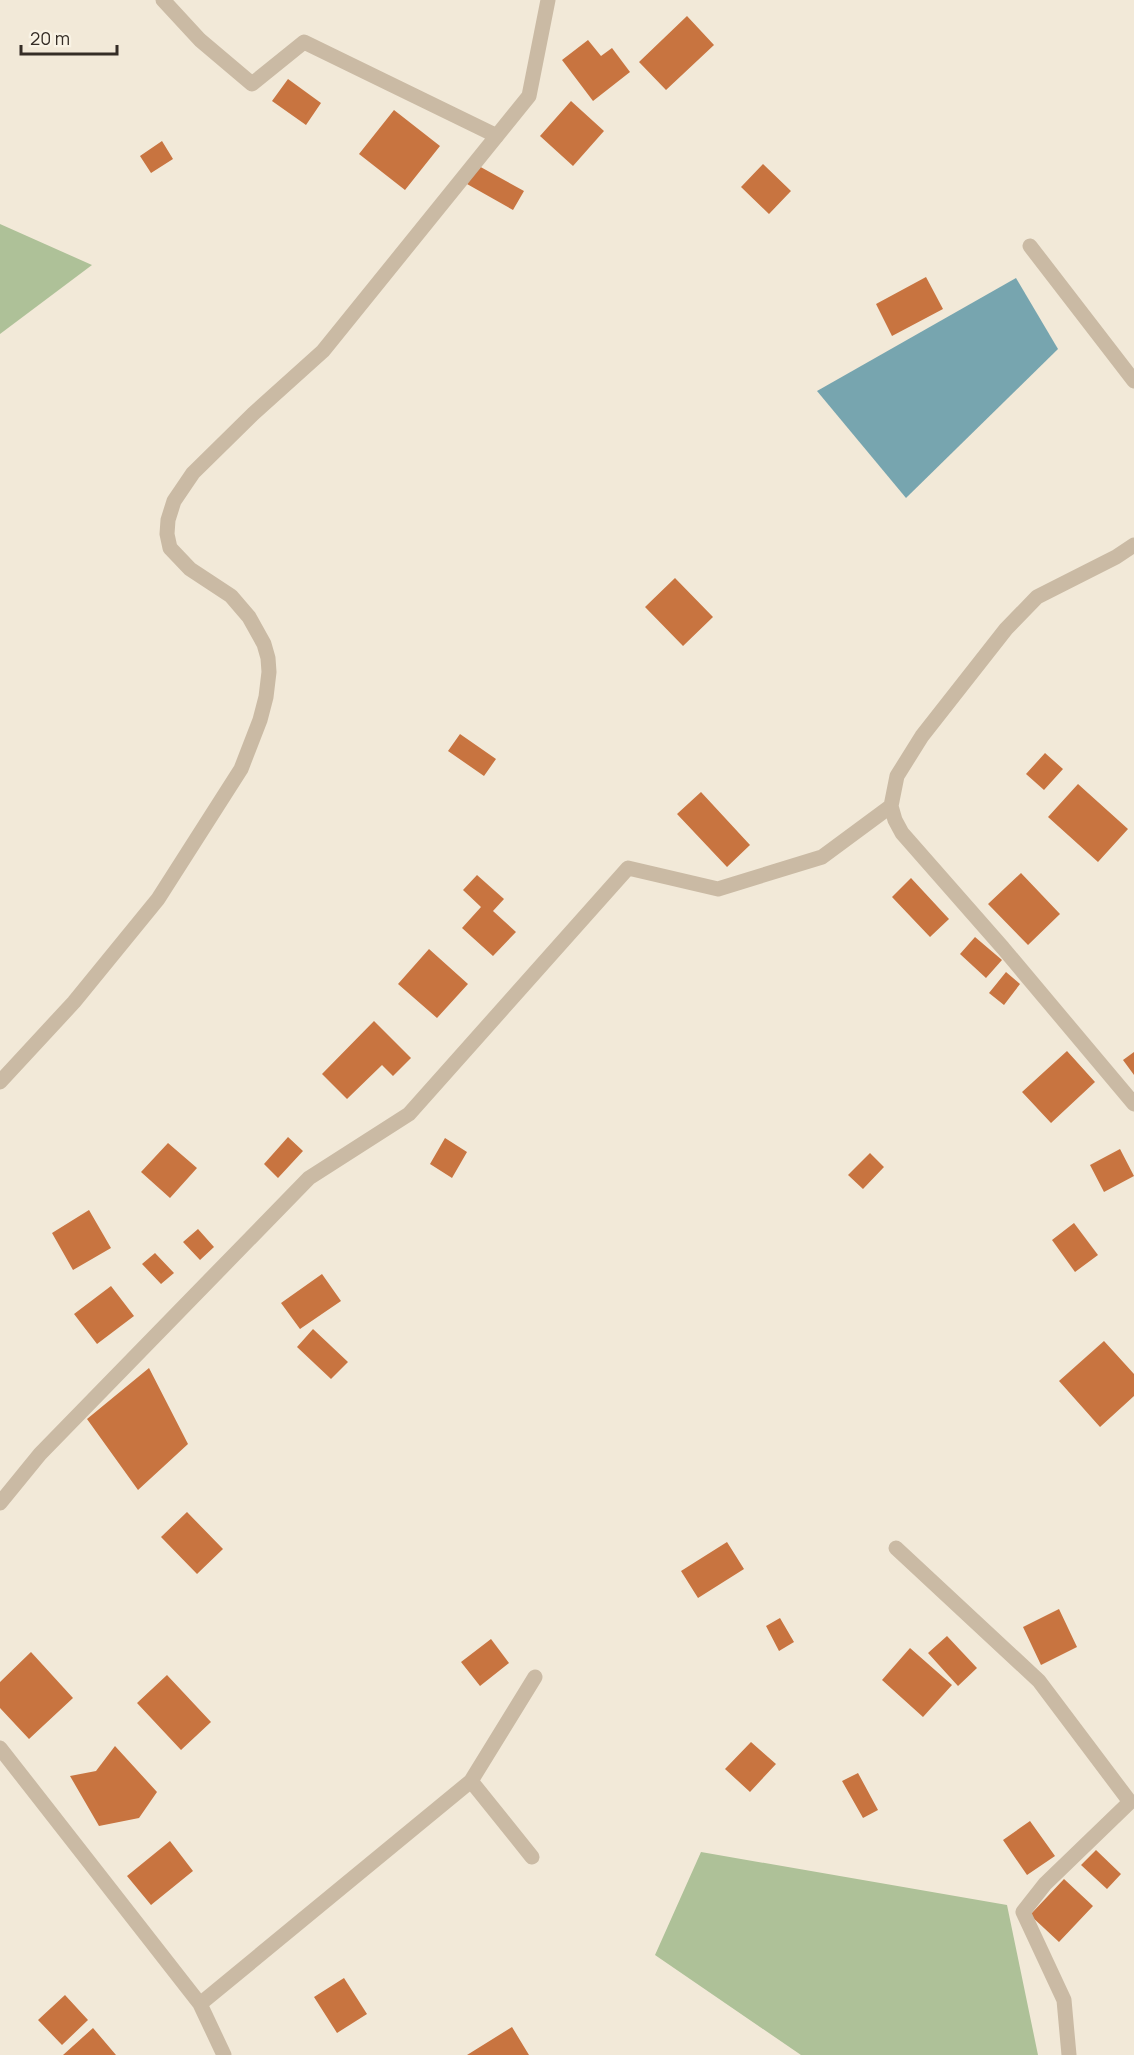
<svg xmlns="http://www.w3.org/2000/svg" width="1134" height="2055" viewBox="0 0 1134 2055" font-family="Manrope,sans-serif">
  <rect width="100%" height="100%" fill="#f2e9d8"/>
  <path fill="#aec198" d="M0 224 92 265 0 334Z
    M701 1852 1007 1905 1038 2055H801L655 1955Z"/>
  <path fill="#77a5af" d="M1016 278 1058 349 906 498 817 391Z"/>
  <path fill="#c87440" d="M687 16 714 45 666 90 639 62Z
    M588 40 601 56 612 48 630 72 593 101 562 60Z
    M288 79 321 103 306 125 272 101Z
    M571 101 604 131 573 166 540 136Z
    M394 110 440 146 405 190 359 154Z
    M162 141 173 159 151 173 140 156Z
    M763 164 791 191 769 214 741 187Z
    M477 165 524 191 513 210 467 184Z
    M926 277 943 309 892 336 876 304Z
    M675 578 713 617 683 646 645 607Z
    M460 734 496 759 484 776 448 751Z
    M1045 753 1063 769 1044 790 1026 774Z
    M1078 784 1128 829 1098 862 1048 817Z
    M701 792 750 845 727 867 677 814Z
    M1021 873 1060 914 1028 945 988 904Z
    M477 875 504 899 493 911 516 932 493 956 462 928 481 907 463 890Z
    M911 878 949 919 930 937 892 897Z
    M975 937 1002 960 986 978 960 954Z
    M429 949 468 984 437 1018 398 984Z
    M1006 972 1020 984 1004 1005 989 993Z
    M374 1021 411 1058 393 1076 382 1065 347 1099 322 1074Z
    M1067 1051 1095 1082 1051 1123 1022 1092Z
    M1134 1052V1075L1123 1060Z
    M288 1137 303 1151 278 1178 264 1164Z
    M445 1138 467 1152 452 1178 430 1164Z
    M168 1143 197 1168 170 1198 141 1172Z
    M1120 1149 1134 1176 1104 1192 1090 1165Z
    M870 1153 884 1167 863 1189 848 1175Z
    M89 1210 111 1248 73 1270 52 1233Z
    M1074 1223 1098 1255 1075 1272 1052 1240Z
    M198 1229 214 1247 200 1260 183 1242Z
    M155 1253 174 1273 161 1284 142 1264Z
    M322 1274 341 1301 300 1329 281 1303Z
    M111 1286 134 1316 97 1344 74 1314Z
    M313 1329 348 1362 331 1379 297 1347Z
    M1104 1341 1134 1374V1396L1100 1427 1059 1381Z
    M149 1368 188 1444 138 1490 87 1419Z
    M187 1512 223 1549 197 1574 161 1537Z
    M727 1542 744 1569 698 1598 681 1571Z
    M1059 1609 1077 1647 1041 1665 1023 1627Z
    M780 1618 794 1642 779 1651 766 1626Z
    M947 1636 977 1668 958 1686 928 1653Z
    M491 1639 509 1663 480 1686 461 1662Z
    M910 1648 952 1685 923 1717 882 1680Z
    M31 1652 73 1698 29 1739 0 1708V1682Z
    M167 1675 211 1722 181 1750 137 1703Z
    M751 1742 776 1764 750 1792 725 1769Z
    M115 1746 157 1792 139 1818 99 1826 70 1776 96 1771Z
    M858 1773 878 1810 863 1818 842 1781Z
    M1030 1821 1055 1856 1027 1875 1003 1840Z
    M170 1841 193 1871 151 1905 127 1876Z
    M1096 1850 1121 1874 1107 1889 1081 1865Z
    M1064 1879 1093 1906 1059 1942 1030 1915Z
    M344 1978 367 2014 337 2033 314 1997Z
    M65 1995 88 2020 62 2045 38 2020Z
    M512 2027 529 2055H467Z
    M93 2028 116 2055H63Z"/>
  <g fill="none" stroke-linecap="round" stroke-linejoin="round">
    <path stroke="#cabaa4" stroke-width="15" d="M163 0 200 40 252 84 304 42 497 136
      M1030 246 1134 381
      M1134 545 1116 557 1037 597 1006 629 922 736 897 776 891 806 895 820 902 833 1003 948 1134 1104
      M0 1082 74 1002 158 899 241 769 260 720 266 697 269 672 268 658 264 644 249 617 231 596 190 569 170 548 167 534 168 520 174 501 193 473 253 414 323 351 529 96 548 0
      M0 1503 40 1454 309 1178 409 1114 628 868 718 889 822 857 891 806
      M896 1548 1039 1681 1130 1802 1045 1884 1023 1912 1064 2000 1069 2055
      M0 1748 200 2004 224 2055
      M471 1781 532 1857
      M200 2004 471 1781 535 1677"/>
  </g>
  <path d="M21 45v9h96v-9" fill="none" stroke="#352d26" stroke-width="3"/>
  <text x="30" y="45" font-size="18" fill="#352d26" stroke="#f9f3e5" stroke-width="4.5" paint-order="stroke">20 m</text>
</svg>
